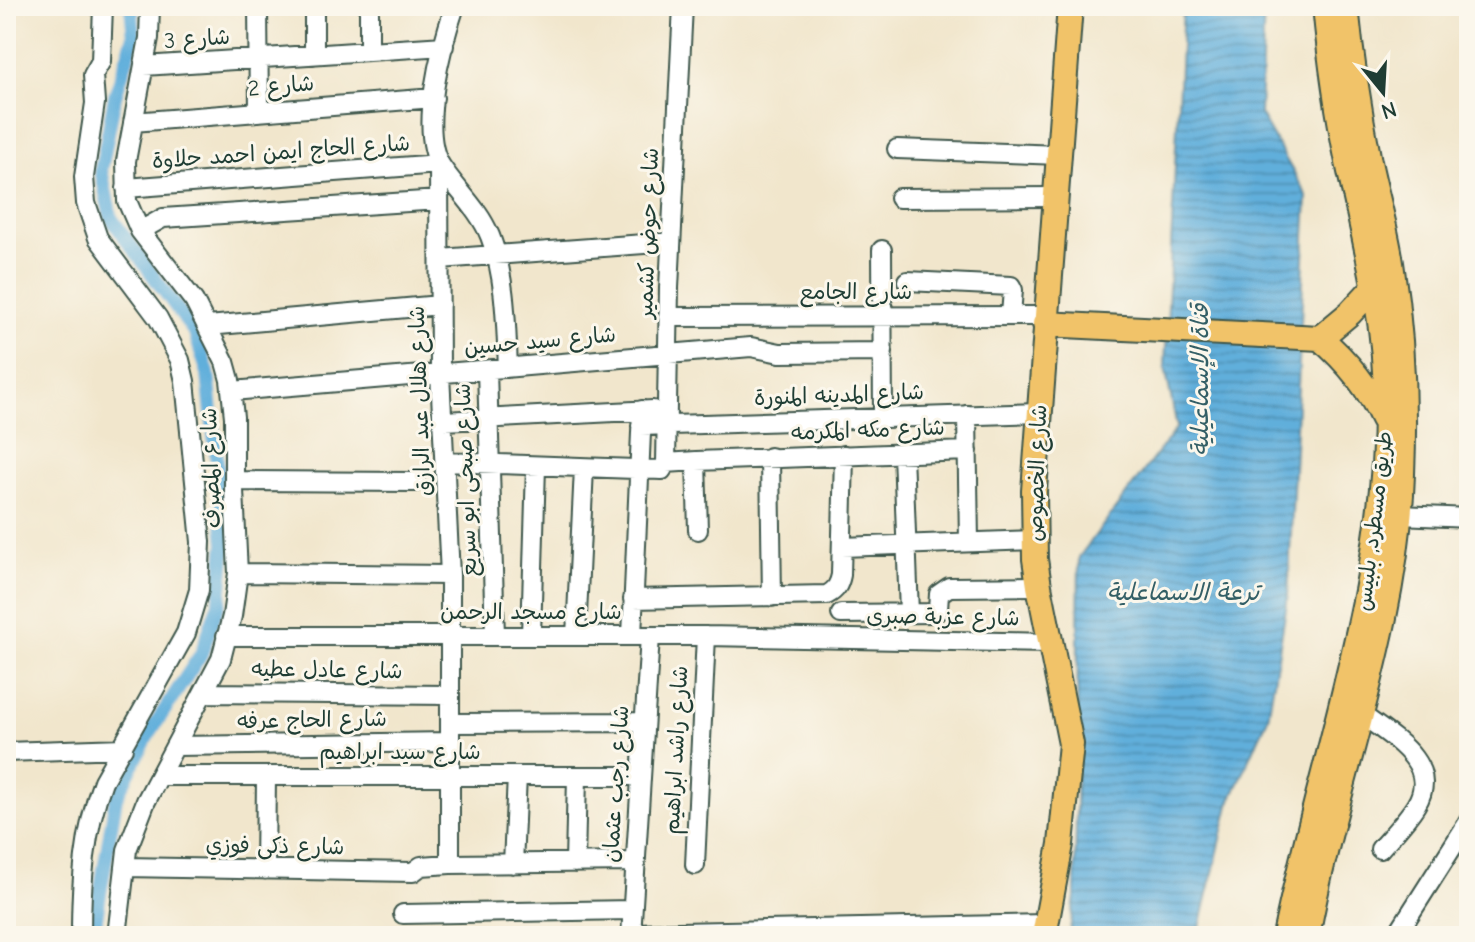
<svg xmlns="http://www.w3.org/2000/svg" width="1475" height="942" viewBox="0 0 1475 942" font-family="'Comic Neue','Playpen Sans Arabic',sans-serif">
  <defs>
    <pattern id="water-rules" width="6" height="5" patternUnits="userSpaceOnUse" patternTransform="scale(2)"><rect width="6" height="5" fill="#61afdb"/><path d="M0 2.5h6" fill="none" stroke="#4f90b2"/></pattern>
  </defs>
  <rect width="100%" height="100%" fill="#fbf7ec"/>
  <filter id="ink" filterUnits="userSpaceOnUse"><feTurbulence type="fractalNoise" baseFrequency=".0125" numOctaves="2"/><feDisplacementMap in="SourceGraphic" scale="16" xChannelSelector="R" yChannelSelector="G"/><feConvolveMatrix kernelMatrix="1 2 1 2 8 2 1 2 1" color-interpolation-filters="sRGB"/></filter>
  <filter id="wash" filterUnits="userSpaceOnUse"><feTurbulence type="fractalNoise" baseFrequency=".006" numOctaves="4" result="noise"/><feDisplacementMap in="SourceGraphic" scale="32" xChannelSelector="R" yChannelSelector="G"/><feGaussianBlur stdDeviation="1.8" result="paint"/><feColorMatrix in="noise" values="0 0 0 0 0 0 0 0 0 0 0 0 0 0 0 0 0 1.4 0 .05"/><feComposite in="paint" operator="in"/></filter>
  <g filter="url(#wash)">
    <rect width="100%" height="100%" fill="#f1e6cc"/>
    <path fill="url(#water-rules)" stroke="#407688" stroke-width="2" d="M1183 6H1264L1260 114 1307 196 1288 596 1268 718 1229 805 1198 936H1069L1075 897 1079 557 1177 427 1165 367Z"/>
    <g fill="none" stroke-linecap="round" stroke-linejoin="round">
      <path stroke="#61afdb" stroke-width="14" d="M93 936 116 797 147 737 201 654 220 600 225 543 208 373 195 333 111 218 101 170 115 96 134 36 131 6"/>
    </g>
  </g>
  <g filter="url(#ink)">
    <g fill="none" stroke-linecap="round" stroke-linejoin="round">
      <g stroke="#3e564b" stroke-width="22">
        <path id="minor" d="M258 6 259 112
          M314 6V55
          M455 6C442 44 418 131 441 166 456 189 479 209 490 236 506 276 506 326 508 368
          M369 51V6
          M144 66 444 46
          M133 122 434 98
          M897 149 1059 155
          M126 188 439 164 440 374 450 575V864
          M899 198 1056 197
          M140 231 163 218 439 200
          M882 250 883 418
          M440 259 671 242
          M907 281 1011 286 1013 290 1011 315
          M668 317 1045 316
          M208 326 440 305
          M487 370 495 636
          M232 391 751 347 780 353 883 352
          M967 415 969 542
          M444 421 653 410
          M641 426 1039 413
          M903 453 909 613
          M770 457 772 597
          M696 461 698 530
          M446 462 662 470 666 463 696 461 968 451
          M666 463 669 288 683 6
          M234 481 415 482
          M1400 515 1469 518
          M842 547 1034 540
          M238 573 450 575
          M633 599 827 595C836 590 839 585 841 575L844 455
          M841 614 935 613 938 610 939 594 949 587 1039 586
          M226 636H706L1050 643
          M531 636 536 466
          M576 636 584 468
          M632 636 642 410
          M204 693 450 695
          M1361 714C1388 735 1442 763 1416 805 1406 821 1392 835 1380 849
          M450 723 644 722
          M176 746 450 742
          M6 752 123 748
          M160 776H640
          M575 863 577 776
          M513 864 517 776
          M695 865 706 636
          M125 867 413 872 421 866 450 864 634 862
          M265 870 266 777
          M403 914 632 910
          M631 933 1046 924
          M81 936C81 884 84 831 103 781L186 633 199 590 201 542 185 381 180 360 158 318 98 238 86 203 84 177 95 103 93 75 101 61 103 6
          M117 936 127 850 146 801 221 659 232 616 238 573 234 490V417L230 380 225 362 194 301 140 231 127 201 126 161 149 38 150 6
          M631 936 650 636
          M1396 936 1469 821"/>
      </g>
      <g stroke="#3e564b" stroke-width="28">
        <path id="major" d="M1045 324 1320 338C1347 361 1368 386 1383 419
          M1320 338 1350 313 1376 285
          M1044 936 1061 844 1071 744 1039 586 1035 559 1034 491 1070 6
          M1285 936C1321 758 1388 585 1386 401 1386 319 1365 242 1348 162 1337 110 1330 58 1325 6
          M1307 936C1335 781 1397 633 1402 474 1405 403 1402 333 1391 263 1386 229 1376 195 1369 162 1359 110 1351 58 1346 6"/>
      </g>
      <use href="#minor" stroke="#fff" stroke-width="18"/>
      <use href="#major" stroke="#f1c369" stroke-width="24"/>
    </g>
  </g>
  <g text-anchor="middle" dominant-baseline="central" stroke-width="6" stroke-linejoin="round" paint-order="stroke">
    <g font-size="22" fill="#1f3d34" stroke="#fbf7ec">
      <text transform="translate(197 39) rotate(-4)">شارع 3</text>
      <text transform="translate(281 86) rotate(-5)">شارع 2</text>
      <text transform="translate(281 152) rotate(-4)">شارع الحاج ايمن احمد حلاوة</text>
      <text transform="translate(648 233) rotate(-88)">شارع حوض كشمير</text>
      <text x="856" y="292">شارع الجامع</text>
      <text transform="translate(540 341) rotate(-5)">شارع سيد حسين</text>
      <text transform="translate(839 395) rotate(-2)">شارع المدينه المنورة</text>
      <text transform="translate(420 401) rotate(-92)">شارع هلال عبد الرازق</text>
      <text transform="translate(868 430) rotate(-2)">شارع مكه المكرمه</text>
      <text transform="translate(211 468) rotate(-92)">شارع المصرف</text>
      <text transform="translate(1037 473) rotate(-88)">شارع الخصوص</text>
      <text transform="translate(466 480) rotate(-92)">شارع صبحى ابو سريع</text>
      <text transform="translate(1374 521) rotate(-83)">طريق مسطرد, بلبيس</text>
      <text x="531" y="612">شارع مسجد الرحمن</text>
      <text transform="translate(943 617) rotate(1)">شارع عزبة صبرى</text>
      <text transform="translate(327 670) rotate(1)">شارع عادل عطيه</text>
      <text transform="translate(312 720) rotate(-1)">شارع الحاج عرفه</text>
      <text transform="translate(676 750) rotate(-87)">شارع راشد ابراهيم</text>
      <text x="400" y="752">شارع سيد ابراهيم</text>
      <text transform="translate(616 784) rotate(-86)">شارع رجب عثمان</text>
      <text transform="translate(275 846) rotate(1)">شارع ذكى فوزي</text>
    </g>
    <g font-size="24" font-style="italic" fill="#335f66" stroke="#fbf7ec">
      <text transform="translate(1200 380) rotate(-90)">قناة الإسماعيلية</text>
      <text x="1183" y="592">ترعة الاسماعلية</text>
    </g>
  </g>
  <rect width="1475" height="942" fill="none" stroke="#fbf7ec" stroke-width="32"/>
  <g transform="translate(1383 92) rotate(162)" stroke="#fbf7ec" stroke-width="6" paint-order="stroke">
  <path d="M0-6L14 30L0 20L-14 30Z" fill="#1f3d34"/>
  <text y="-12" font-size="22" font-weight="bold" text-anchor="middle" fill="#1f3d34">N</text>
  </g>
</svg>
